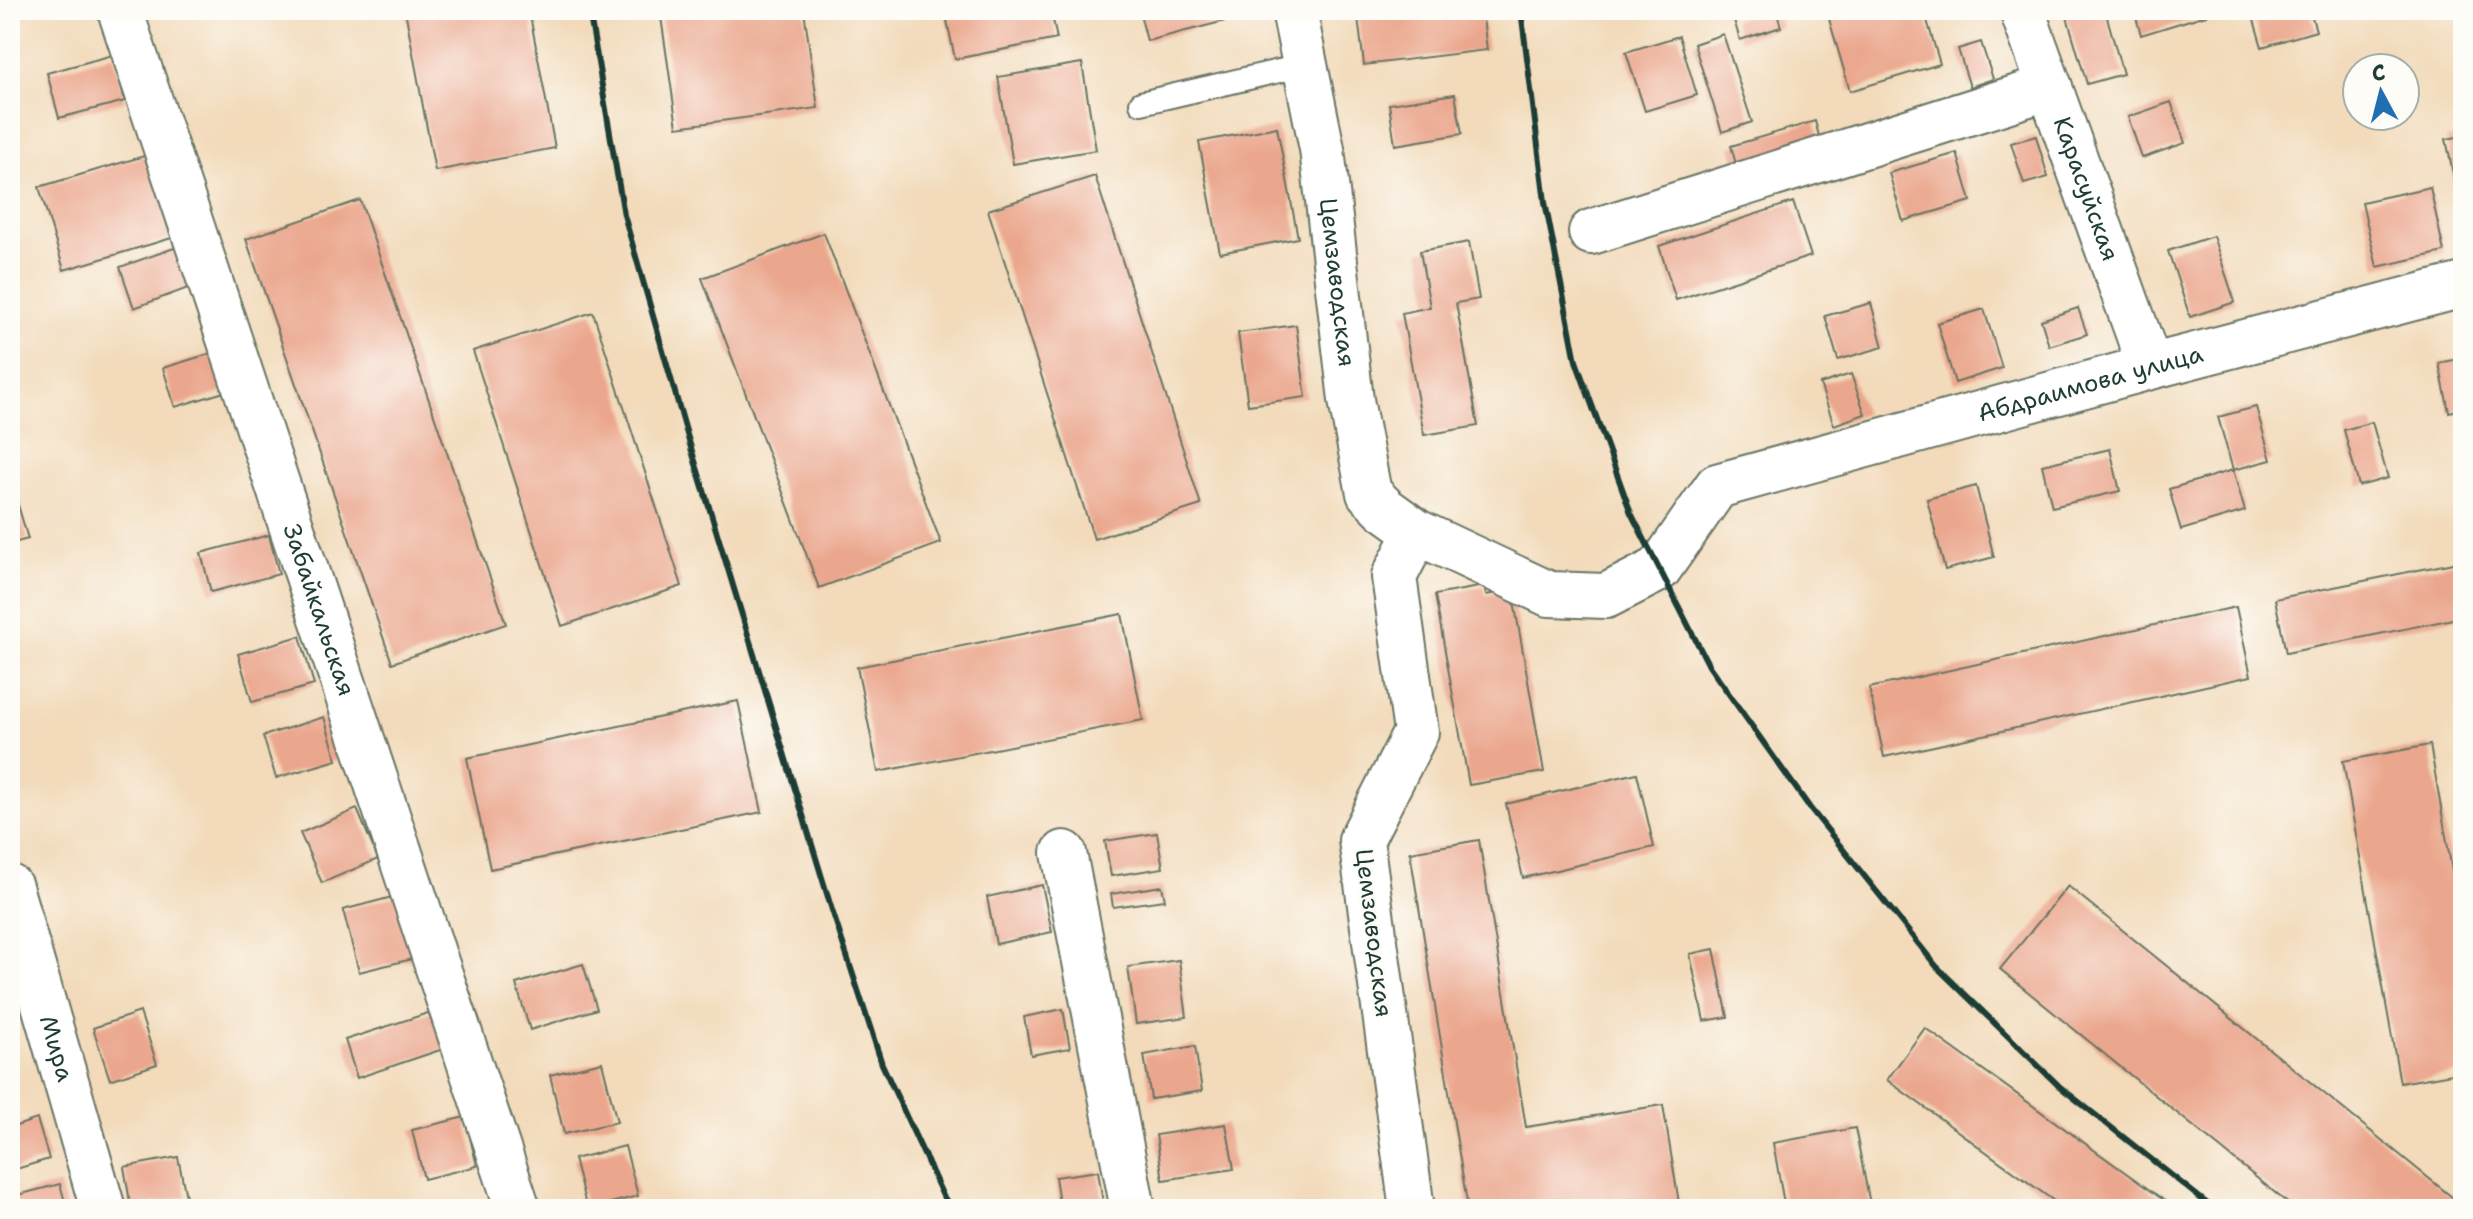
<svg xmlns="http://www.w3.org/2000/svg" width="2473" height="1219" viewBox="0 0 2473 1219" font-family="'Shantell Sans',sans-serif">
  <rect width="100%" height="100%" fill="#fdfcf7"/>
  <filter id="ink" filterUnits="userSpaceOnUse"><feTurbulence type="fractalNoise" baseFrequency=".0125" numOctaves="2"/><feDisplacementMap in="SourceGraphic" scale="16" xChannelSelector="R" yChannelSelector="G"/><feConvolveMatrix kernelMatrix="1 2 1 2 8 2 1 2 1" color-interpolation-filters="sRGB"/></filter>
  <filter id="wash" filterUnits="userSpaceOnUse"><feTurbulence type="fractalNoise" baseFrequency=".006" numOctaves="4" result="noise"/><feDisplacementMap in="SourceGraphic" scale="32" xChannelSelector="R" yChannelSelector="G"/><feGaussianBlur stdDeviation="1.8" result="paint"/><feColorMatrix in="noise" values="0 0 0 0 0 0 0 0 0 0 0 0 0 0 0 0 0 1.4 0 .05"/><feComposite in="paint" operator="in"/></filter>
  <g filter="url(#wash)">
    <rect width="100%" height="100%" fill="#f2daba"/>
    <g id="blocks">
      <path fill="#eba78e" d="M405 10H529L555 148 435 171Z
        M660 10H804L818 108 677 127Z
        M978 10H1051L1057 39 955 59 946 16Z
        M1139 10H1259L1260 12 1147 41Z
        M1357 10H1482L1487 50 1364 65Z
        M1764 10H1776L1781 27 1740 40 1734 20Z
        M1859 10H1924L1940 64 1850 91 1829 19Z
        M2065 10H2105L2123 74 2087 84Z
        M2134 10H2204L2206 15 2141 35Z
        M2251 10H2310L2316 31 2262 47Z
        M1723 34 1752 122 1722 132 1694 44Z
        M1679 36 1697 95 1645 111 1626 52Z
        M1981 42 1993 79 1970 87 1958 49Z
        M113 55 125 101 59 118 47 73Z
        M1082 63 1096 150 1013 164 998 77Z
        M1455 94 1462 134 1395 145 1389 104Z
        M2171 102 2185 143 2142 158 2128 117Z
        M1815 121 1822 147 1738 172 1731 146Z
        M1277 127 1298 238 1220 253 1199 142Z
        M2036 136 2048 177 2024 184 2011 143Z
        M2463 136V217H2462L2446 139Z
        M1957 153 1971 201 1903 221 1889 173Z
        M151 154 175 237 64 270 39 187Z
        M1095 176 1201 505 1094 539 988 210Z
        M2430 187 2444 252 2377 267 2362 202Z
        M360 200 506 624 392 663 246 239Z
        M1793 202 1811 256 1676 300 1659 246Z
        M824 233 941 543 819 588 702 278Z
        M2213 236 2235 302 2190 317 2168 251Z
        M1469 242 1479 299 1456 303 1478 426 1424 435 1402 313 1430 307 1420 251Z
        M177 247 191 287 134 308 120 267Z
        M1871 303 1883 347 1838 360 1825 316Z
        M2078 308 2087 334 2049 346 2041 320Z
        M1984 309 2002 368 1955 383 1937 323Z
        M593 312 682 586 562 626 473 351Z
        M1296 325 1306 397 1248 405 1238 333Z
        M212 353 224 392 175 407 163 368Z
        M2463 358V409L2449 412 2439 363Z
        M1851 374 1865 414 1834 425 1820 384Z
        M2256 407 2271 460 2233 470 2245 511 2181 530 2169 489 2233 470 2218 417Z
        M2372 422 2388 478 2359 486 2344 430Z
        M2110 449 2120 491 2052 507 2042 465Z
        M1976 486 1994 557 1945 570 1927 499Z
        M16 498 28 539 10 544V500Z
        M269 535 279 574 211 592 201 553Z
        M2463 561V617L2286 653 2275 599Z
        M1484 586 1486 595 1512 590 1544 772 1469 785 1435 595Z
        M2236 607 2251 676 1884 757 1869 688Z
        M1122 614 1143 720 878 772 857 667Z
        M300 636 314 685 252 702 238 654Z
        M738 701 762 812 490 869 467 758Z
        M324 717 337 760 276 778 263 736Z
        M2430 745 2463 933V1072L2400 1083 2343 761Z
        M1637 773 1654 847 1523 878 1506 804Z
        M357 809 378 859 322 883 300 833Z
        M1157 833 1163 868 1111 876 1105 841Z
        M1479 840 1526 1127 1663 1105 1680 1209H1468L1410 852Z
        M1042 885 1052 932 996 944 987 897Z
        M1162 886 1165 900 1113 907 1111 894Z
        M2068 886 2463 1206V1209H2295L2000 969Z
        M396 896 412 959 359 972 343 910Z
        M1714 949 1728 1017 1704 1021 1690 954Z
        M1179 960 1187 1017 1136 1024 1128 967Z
        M583 964 597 1009 530 1030 516 984Z
        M1063 1009 1070 1048 1031 1055 1024 1017Z
        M434 1011 446 1048 357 1078 345 1040Z
        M140 1012 157 1064 110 1080 93 1028Z
        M1925 1028 2176 1209H2065L1887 1080Z
        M1195 1046 1202 1091 1151 1099 1144 1055Z
        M602 1062 617 1122 564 1134 550 1075Z
        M465 1117 477 1166 424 1179 412 1130Z
        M37 1119 49 1159 10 1171V1128Z
        M1226 1124 1234 1169 1163 1180 1156 1135Z
        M1855 1128 1871 1209H1785L1773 1143Z
        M625 1146 638 1196 587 1209 574 1159Z
        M178 1157 186 1197 131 1208 124 1167Z
        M1098 1171 1104 1209H1060L1055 1177Z
        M60 1184 67 1209H10V1197Z"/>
    </g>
  </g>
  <g filter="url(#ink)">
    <use href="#blocks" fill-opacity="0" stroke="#697463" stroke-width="2"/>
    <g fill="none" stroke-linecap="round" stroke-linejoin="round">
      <g stroke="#697463" stroke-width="26">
        <path id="lane" d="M1141 103 1305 65"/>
      </g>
      <g stroke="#697463" stroke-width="48">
        <g id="street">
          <path id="s1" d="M120 10 518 1209"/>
          <path id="s2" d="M1294 10 1322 149 1351 400 1369 493 1385 509 1417 532 1549 594 1606 596 1659 569 1717 486 2150 367 2463 285"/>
          <path id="s3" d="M2022 10 2150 367"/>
          <path d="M1591 232 2050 87"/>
          <path d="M1064 853 1133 1209"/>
          <path id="s4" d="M10 887 103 1209"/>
          <path d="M1412 1209 1361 840 1416 732 1394 577 1417 532"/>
        </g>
      </g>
      <use href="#lane" stroke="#fff" stroke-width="22"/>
      <use href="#street" stroke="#fff" stroke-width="44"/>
      <path stroke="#1f3d34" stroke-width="6" d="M589 10 624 215 688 438 831 907 882 1064 943 1196 952 1209
        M1521 10 1545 202 1576 361 1631 513 1709 666 1810 808 1937 967 2059 1086 2214 1209"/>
    </g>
  </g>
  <g text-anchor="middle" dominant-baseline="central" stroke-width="6" stroke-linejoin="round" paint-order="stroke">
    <g font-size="24" fill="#1f3d34" stroke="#fdfcf7">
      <text stroke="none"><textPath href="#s3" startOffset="190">Карасуйская</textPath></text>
      <text stroke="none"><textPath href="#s2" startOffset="276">Цемзаводская</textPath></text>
      <text stroke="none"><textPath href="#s2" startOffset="1302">Абдраимова улица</textPath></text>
      <text stroke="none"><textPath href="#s1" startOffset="632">Забайкальская</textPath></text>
      <text transform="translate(1374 933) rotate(83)">Цемзаводская</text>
      <text stroke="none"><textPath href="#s4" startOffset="168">Мира</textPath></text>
    </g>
  </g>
  <rect width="2473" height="1219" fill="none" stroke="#fdfcf7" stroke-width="40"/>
  <g transform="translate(2381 92) rotate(353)"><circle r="38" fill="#fdfcf7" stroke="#a4b0a9" stroke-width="2"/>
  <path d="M0-6L14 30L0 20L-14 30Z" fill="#1f6fb2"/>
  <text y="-12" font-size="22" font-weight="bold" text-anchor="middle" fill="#1f3d34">С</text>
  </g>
</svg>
